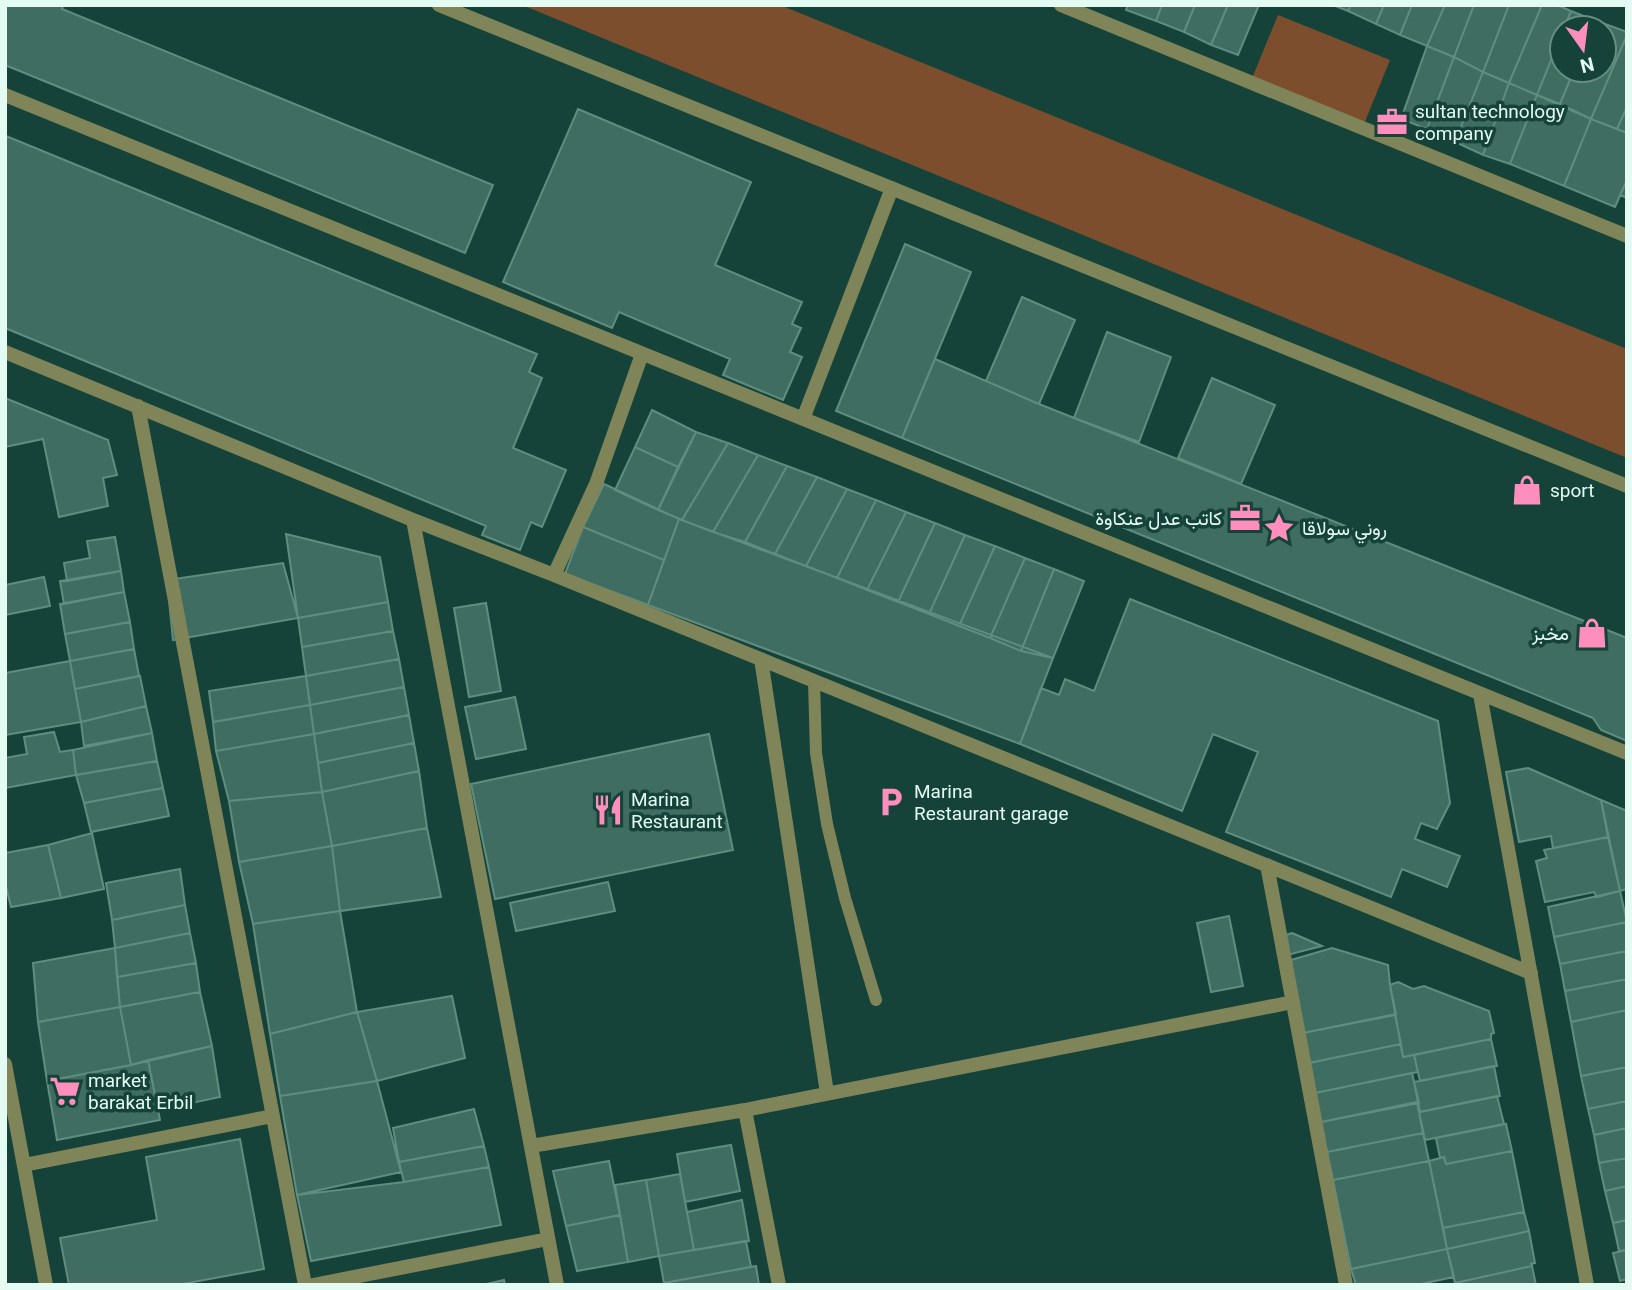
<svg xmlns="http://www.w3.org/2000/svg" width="1632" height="1290" viewBox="0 0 1632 1290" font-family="Roboto,Vazirmatn,sans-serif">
  <rect width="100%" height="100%" fill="#154339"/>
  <path fill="#7d4e2d" d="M522 5H780L1627 349V458Z
    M1278 15 1390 60 1360 134 1248 88Z"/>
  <path fill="#406d61" stroke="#5f8d80" stroke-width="2" d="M5 5H63L62 9 493 185 465 253 5 65Z
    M1128 5H1162L1156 21 1126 10Z
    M1162 5H1195L1184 32 1156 21Z
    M1195 5H1228L1211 45 1184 32Z
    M1228 5H1259L1238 55 1211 45Z
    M1333 5H1351L1348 11Z
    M1351 5H1384L1376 24 1348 11Z
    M1384 5H1412L1400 35 1376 24Z
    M1412 5H1445L1427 46 1400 35Z
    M1445 5H1474L1454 57 1427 46Z
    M1474 5H1509L1483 72 1454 57Z
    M1509 5H1542L1509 83 1483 72Z
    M1542 5H1557L1571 11 1564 28H1562V33L1537 95 1509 83Z
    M1571 11 1594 20 1591 28H1564Z
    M1594 20 1627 32V35L1591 119 1560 104 1574 70H1604V28H1591Z
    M1562 33V70H1574L1560 104 1537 95Z
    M1627 35V107L1617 129 1591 119Z
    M1427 46 1454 57 1427 129 1401 119Z
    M1454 57 1483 72 1455 142 1427 129Z
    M1483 72 1509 83 1483 155 1455 142Z
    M1509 83 1537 95 1510 164 1483 155Z
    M1537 95 1591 119 1564 186 1510 164Z
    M1627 107V133L1617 129Z
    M578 109 751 182 715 265 802 302 792 324 801 328 790 352 802 357 783 400 723 375 730 359 619 312 612 328 503 282Z
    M1591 119 1627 133V180L1615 207 1564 186Z
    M6 136 537 354 529 372 542 378 513 448 566 470 542 527 531 522 520 550 482 535 486 526 5 328Z
    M1627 180V198L1620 195Z
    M905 244 971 272 902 438 836 411Z
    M1022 297 1075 320 1039 404 986 381Z
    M1107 332 1171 357 1139 442 1074 418Z
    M935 359 1039 404 1627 638V741L1601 730 1593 718 902 438Z
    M1212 378 1275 405 1241 484 1178 458Z
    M5 398 108 440 117 475 103 478 108 506 59 517 43 439 5 447Z
    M652 410 696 432 678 467 635 447Z
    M696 432 728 443 682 520 658 510Z
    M728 443 758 455 713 532 682 520Z
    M635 447 678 467 658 510 615 490Z
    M758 455 787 466 745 542 713 532Z
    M787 466 817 477 775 554 745 542Z
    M817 477 847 489 806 566 775 554Z
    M604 484 679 519 664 560 583 527Z
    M847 489 876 500 837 578 806 566Z
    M876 500 906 512 867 590 837 578Z
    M906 512 935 523 898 602 867 590Z
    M679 519 1053 658 1020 744 648 605Z
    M935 523 965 535 929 614 898 602Z
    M583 527 664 560 648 605 565 574Z
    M286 534 380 557 388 602 298 618Z
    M965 535 995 546 959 626 929 614Z
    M115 537 121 571 67 581 64 563 90 558 87 541Z
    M995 546 1025 558 990 638 959 626Z
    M1025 558 1054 569 1021 651 990 638Z
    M283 563 298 618 173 640 167 580Z
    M1054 569 1084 581 1053 658 1021 651Z
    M121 571 124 592 64 604 60 581Z
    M44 577 50 606 5 615V585Z
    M124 592 130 622 65 634 60 604Z
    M1130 599 1438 721 1450 803 1437 829 1421 823 1415 839 1460 856 1447 887 1402 869 1391 897 1226 832 1258 752 1213 734 1182 811 1020 744 1041 688 1059 695 1065 679 1094 691Z
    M388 602 393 631 302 647 298 618Z
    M486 603 501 691 469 697 454 608Z
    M130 622 134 649 70 661 65 634Z
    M393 631 399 659 306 676 302 647Z
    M134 649 139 676 75 689 70 661Z
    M399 659 404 687 310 705 306 676Z
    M70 661 81 722 5 735V673Z
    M140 676 146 706 81 722 75 689Z
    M306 676 310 705 213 722 209 691Z
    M404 687 409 715 314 734 310 705Z
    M515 697 526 749 476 759 465 707Z
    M310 705 314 734 216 751 213 722Z
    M146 706 152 733 84 746 81 722Z
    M409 715 414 743 318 763 314 734Z
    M54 732 60 752 73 750 76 775 5 788V758L27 754 24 737Z
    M152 733 157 761 76 775 73 750Z
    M314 734 322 792 229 801 216 751Z
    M709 734 733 850 495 899 471 784Z
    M414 743 419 771 322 792 318 763Z
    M157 761 163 788 84 803 76 775Z
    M1528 768 1601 800 1608 837 1553 848 1551 836 1519 842 1506 772Z
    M419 771 427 828 332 846 322 792Z
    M163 788 169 816 91 832 84 803Z
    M322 792 332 846 239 862 229 801Z
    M1601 800 1627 811V889L1620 891Z
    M427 828 441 897 340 911 332 846Z
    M92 833 104 889 61 898 48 845Z
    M1608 837 1620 891 1597 897 1594 892 1545 902 1536 861 1547 858 1544 850Z
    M48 845 61 898 11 907 5 883V853Z
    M332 846 340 911 253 924 239 862Z
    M180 869 185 905 112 920 106 883Z
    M608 882 615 911 516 931 510 903Z
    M1620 891 1627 922 1554 937 1548 907Z
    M185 905 190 933 115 948 112 920Z
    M340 911 357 1012 270 1034 253 924Z
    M1229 916 1243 986 1211 992 1197 923Z
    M1627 922V951L1560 964 1554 937Z
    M190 933 196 963 117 977 115 948Z
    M1292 933 1322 946 1287 955 1282 936Z
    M115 948 120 1007 38 1022 33 963Z
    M1332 948 1388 965 1390 985 1396 1014 1303 1033 1291 960Z
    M1627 951V979L1565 991 1560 964Z
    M196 963 200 992 120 1007 117 977Z
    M1627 979V1010L1571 1022 1565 991Z
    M1398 982 1413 989 1424 986 1489 1011 1494 1033 1491 1034V1039L1403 1057 1390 985Z
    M200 992 212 1046 131 1065 120 1007Z
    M452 996 465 1058 377 1081 357 1012Z
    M120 1007 131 1065 47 1081 38 1022Z
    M1627 1010V1067L1581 1076 1571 1022Z
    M357 1012 377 1081 280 1096 270 1034Z
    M1395 1015 1401 1044 1309 1063 1303 1033Z
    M1491 1039 1497 1066 1420 1081 1414 1055Z
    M1401 1044 1403 1057 1414 1055 1418 1072 1315 1093 1309 1063Z
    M212 1046 220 1097 158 1110 148 1060Z
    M148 1060 160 1120 57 1140 47 1081 131 1065Z
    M1494 1066 1500 1096 1420 1112 1414 1082Z
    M1627 1067V1101L1588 1109 1581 1076Z
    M1412 1073 1419 1103 1321 1122 1315 1093Z
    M377 1081 401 1172 297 1195 280 1096Z
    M1497 1096 1504 1124 1425 1140 1419 1112Z
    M1627 1101V1128L1594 1135 1588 1109Z
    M1417 1102 1423 1133 1327 1152 1321 1122Z
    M474 1109 484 1146 399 1162 393 1128Z
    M1506 1124 1512 1151 1446 1164 1444 1157 1440 1158 1436 1138Z
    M1627 1128V1158L1599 1163 1594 1135Z
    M1423 1133 1429 1161 1333 1180 1327 1152Z
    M240 1139 264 1269 177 1285H69L60 1238 157 1220 146 1157Z
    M731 1145 740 1191 685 1202 677 1154Z
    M484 1146 489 1167 404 1182 399 1162Z
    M1512 1151 1524 1212 1443 1228 1429 1161 1444 1157 1446 1164Z
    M1627 1158V1186L1605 1191 1599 1163Z
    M609 1161 620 1215 566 1226 553 1171Z
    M1429 1161 1447 1249 1351 1269 1333 1180Z
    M489 1167 501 1225 311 1261 297 1195 404 1182Z
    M680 1174 694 1250 659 1256 646 1180Z
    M646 1180 659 1256 628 1262 615 1185Z
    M1627 1186V1220L1613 1223 1605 1191Z
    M742 1200 749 1241 694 1250 687 1212Z
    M1524 1212 1529 1231 1447 1249 1443 1228Z
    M620 1215 628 1262 577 1271 566 1226Z
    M1627 1220V1250L1619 1251 1613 1223Z
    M1529 1231 1535 1263 1531 1264 1532 1266 1455 1283 1447 1249Z
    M746 1241 751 1267 664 1283 659 1256Z
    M1447 1249 1454 1277 1416 1285H1356L1351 1269Z
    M1627 1250V1279L1620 1281 1613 1253Z
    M756 1266 759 1285H664V1283Z
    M1532 1266 1536 1285H1456L1455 1283Z
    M504 1280 505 1285H482Z"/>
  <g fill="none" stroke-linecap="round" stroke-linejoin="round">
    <path stroke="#7f8559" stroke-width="12" d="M814 681 816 753 827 824 845 898 876 1000"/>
    <path stroke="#7f8559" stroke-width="14" d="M439 5 1627 486
      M1061 5 1627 236
      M5 95 1627 753
      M5 352 413 520 554 575 1531 973
      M138 406 305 1285
      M803 419 892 188
      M413 520 557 1285
      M554 575 596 484 642 354
      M761 659 827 1093
      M1480 694 1587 1285
      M1267 865 1346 1285
      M5 1064 46 1285
      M745 1110 779 1285
      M531 1146 745 1110 1293 1002
      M24 1165 273 1116
      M313 1285 548 1239"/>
  </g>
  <defs>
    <g id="office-bare" transform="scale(2.415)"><path d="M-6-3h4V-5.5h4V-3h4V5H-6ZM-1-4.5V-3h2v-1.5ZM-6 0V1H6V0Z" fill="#fe8ebc" stroke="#154339" stroke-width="2.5" paint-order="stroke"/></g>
    <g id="shop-bare" transform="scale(2.415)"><path d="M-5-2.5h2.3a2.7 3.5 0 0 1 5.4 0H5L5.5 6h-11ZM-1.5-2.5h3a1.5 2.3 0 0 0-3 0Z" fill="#fe8ebc" stroke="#154339" stroke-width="2.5" paint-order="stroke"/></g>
    <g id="sight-bare" transform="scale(2.415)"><path d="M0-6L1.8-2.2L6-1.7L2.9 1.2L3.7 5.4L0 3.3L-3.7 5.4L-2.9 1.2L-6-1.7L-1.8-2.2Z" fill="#fe8ebc" stroke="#154339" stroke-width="2.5" paint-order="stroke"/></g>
    <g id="parking-bare" transform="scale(2.415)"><path d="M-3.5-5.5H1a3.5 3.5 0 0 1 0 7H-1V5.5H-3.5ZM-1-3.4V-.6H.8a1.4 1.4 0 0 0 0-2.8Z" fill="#fe8ebc" stroke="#154339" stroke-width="2.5" paint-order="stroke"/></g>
    <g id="restaurant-bare" transform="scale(2.415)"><path d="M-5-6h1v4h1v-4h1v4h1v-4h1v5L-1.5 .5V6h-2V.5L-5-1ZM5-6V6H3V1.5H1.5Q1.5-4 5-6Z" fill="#fe8ebc" stroke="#154339" stroke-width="2.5" paint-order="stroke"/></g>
    <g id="supermarket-bare" transform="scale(2.415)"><path d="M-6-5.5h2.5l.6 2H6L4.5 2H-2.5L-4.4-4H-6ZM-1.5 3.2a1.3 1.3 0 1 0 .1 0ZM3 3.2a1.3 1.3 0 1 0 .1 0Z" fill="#fe8ebc" stroke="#154339" stroke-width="2.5" paint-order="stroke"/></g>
  </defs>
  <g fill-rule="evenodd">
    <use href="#office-bare" x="1392" y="122"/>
    <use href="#shop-bare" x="1527" y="490"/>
    <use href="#office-bare" x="1245" y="518"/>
    <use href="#sight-bare" x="1279" y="528"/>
    <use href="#shop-bare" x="1592" y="633"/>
    <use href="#parking-bare" x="891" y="802"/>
    <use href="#restaurant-bare" x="608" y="810"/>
    <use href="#supermarket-bare" x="65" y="1091"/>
  </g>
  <g text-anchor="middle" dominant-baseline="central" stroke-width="7" stroke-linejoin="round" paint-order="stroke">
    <g font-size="19" fill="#e3fbf3" stroke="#154339" text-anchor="start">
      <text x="1415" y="111">sultan technology<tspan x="1415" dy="22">company</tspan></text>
      <text x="1550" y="490">sport</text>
      <text x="1222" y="518" text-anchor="end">كاتب عدل عنكاوة</text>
      <text x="1302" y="528">روني سولاقا</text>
      <text x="1569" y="633" text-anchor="end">مخبز</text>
      <text x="914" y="791">Marina<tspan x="914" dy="22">Restaurant garage</tspan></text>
      <text x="631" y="799">Marina<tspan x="631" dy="22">Restaurant</tspan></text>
      <text x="88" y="1080">market<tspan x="88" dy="22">barakat Erbil</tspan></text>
    </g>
  </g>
  <rect width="1632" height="1290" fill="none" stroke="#e3fbf3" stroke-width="14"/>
  <g transform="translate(1583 49) rotate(166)"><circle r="33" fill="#154339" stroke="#678d83" stroke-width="2"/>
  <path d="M0-5L12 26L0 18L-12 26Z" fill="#fe8ebc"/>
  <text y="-10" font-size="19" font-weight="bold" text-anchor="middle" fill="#e3fbf3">N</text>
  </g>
</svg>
